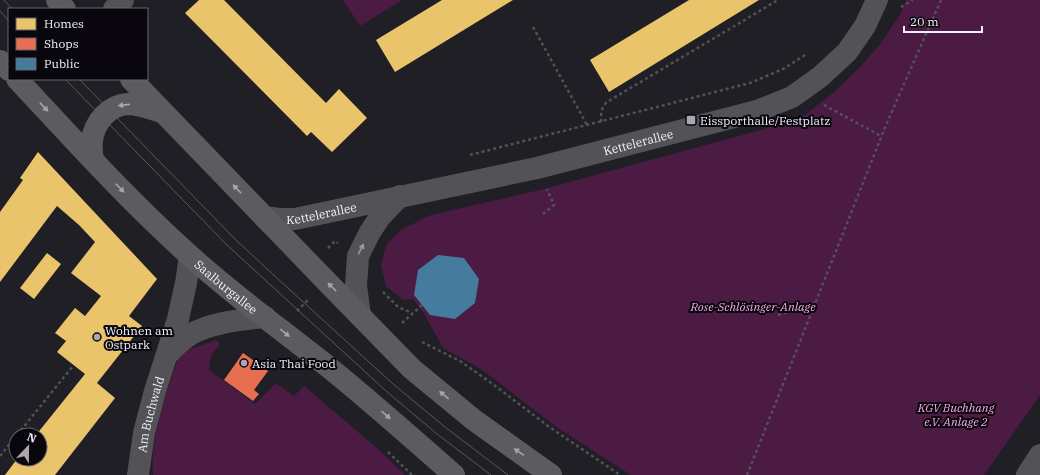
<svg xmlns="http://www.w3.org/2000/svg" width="1040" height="475" viewBox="0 0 1040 475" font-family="'IBM Plex Serif',serif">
  <rect width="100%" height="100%" fill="#211f26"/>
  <path fill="#4b1b44" d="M343 0H402L360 26Z
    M906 0H1040V395L984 475H631L558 428 481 369 443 348 426 317 413 299 403 300 386 286 381 265 386 245 401 230 431 215 540 190 761 130 805 115 833 93 861 66 881 43 901 13Z
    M216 340 220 344 211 355 209 370 255 404 276 383 294 396 304 386 378 449 405 475H153C150 436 167 392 179 355L188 350Z"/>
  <path fill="#e9c46a" d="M199 0H224L326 103 339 89 367 118 332 152 311 132 307 136 185 13Z
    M442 0H513L395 72 376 40Z
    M689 0H759L609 92 590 60Z
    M38 152 157 279 129 316 142 326 97 383 115 398 55 475H5L17 459H40V435H36L85 374 57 352 66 341 55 333 75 308 85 316 101 296 71 273 95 242 79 225 57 206 0 282V212L23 180 20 178Z
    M47 253 61 264 34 299 20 288Z"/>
  <path fill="#e76f51" d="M243 353 268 371 254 390 259 394 253 401 224 380Z"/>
  <path fill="#457b9d" d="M438 255 464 258 479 279 475 303 455 319 430 315 414 295 418 270Z"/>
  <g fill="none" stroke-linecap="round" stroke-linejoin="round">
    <path stroke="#525256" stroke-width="2.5" stroke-dasharray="3 3" stroke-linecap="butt" d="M901 7 913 0
      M533 27 587 125
      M824 105 881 136
      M601 122C601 113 601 108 607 102L778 0
      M470 155 750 83 783 69 805 55
      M543 214 554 205 547 189
      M328 248 335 241 338 243
      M383 292 398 307 412 313
      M297 311 309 299
      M778 315 815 303
      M402 323 422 305
      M422 342 460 361 490 382 548 426 620 475
      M17 435 73 366
      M388 452 412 475
      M0 456 16 436
      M747 475 886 125 941 0"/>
    <g stroke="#535256" stroke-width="22">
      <path d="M114 9 123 0"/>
      <path id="s1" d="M264 217 279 219H295L537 168 757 111 792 97 820 77 847 52 865 26 877 0"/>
      <path d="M360 315 356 286 358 256 370 232 380 217 400 196"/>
      <path d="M167 355C174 347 182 340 191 334 213 322 240 320 265 317"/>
      <path id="s2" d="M138 475 144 433 155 391 178 319 186 283 190 256"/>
      <path d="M1027 475 1040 455"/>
    </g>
    <g stroke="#5c5c60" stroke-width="22">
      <path d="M57 0 65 9"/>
      <path d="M0 61 9 70"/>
      <path id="s3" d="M17 79C73 139 128 200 188 254 234 296 285 332 332 370 374 404 414 440 454 475"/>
      <path d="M131 79 329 284 412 369 474 420 551 475"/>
      <path d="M93 160C92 154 91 147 92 141 94 122 109 105 128 104 140 104 151 109 162 112"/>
    </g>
    <path stroke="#59595c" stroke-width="1" d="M4 0 12 9
      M0 11 9 21
      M65 79 227 245 386 391 437 434 491 475
      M79 79 236 240 266 268 393 384 445 427 508 475"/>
  </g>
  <defs><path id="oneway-solid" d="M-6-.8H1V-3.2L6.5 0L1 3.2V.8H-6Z"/></defs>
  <g fill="#a8a6ad">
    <use href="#oneway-solid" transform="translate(124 105) rotate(174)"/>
    <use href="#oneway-solid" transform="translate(44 107) rotate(47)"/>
    <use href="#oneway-solid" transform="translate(120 188) rotate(46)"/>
    <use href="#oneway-solid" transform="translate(237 189) rotate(-134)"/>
    <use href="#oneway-solid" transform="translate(332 287) rotate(-135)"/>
    <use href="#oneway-solid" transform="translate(285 333) rotate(39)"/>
    <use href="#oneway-solid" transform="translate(444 395) rotate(-140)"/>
    <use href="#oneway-solid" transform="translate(386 415) rotate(41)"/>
    <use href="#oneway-solid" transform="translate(519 452) rotate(-145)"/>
  </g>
  <use fill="#9b99a0" href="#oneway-solid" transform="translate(361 249) rotate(-63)"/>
  <g fill="#aaa7b0" stroke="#09070d" stroke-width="1.5">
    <rect x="686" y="115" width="10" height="10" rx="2"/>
    <circle cx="97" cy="337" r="4"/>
    <circle cx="244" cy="363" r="4"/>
  </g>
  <g text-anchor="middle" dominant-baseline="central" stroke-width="4" stroke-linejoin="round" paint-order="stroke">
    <g font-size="12" fill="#f3f0fa" stroke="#09070d" text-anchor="start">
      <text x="700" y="120">Eissporthalle/Festplatz</text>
      <text x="105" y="330">Wohnen am<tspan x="105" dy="14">Ostpark</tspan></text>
      <text x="252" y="363">Asia Thai Food</text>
    </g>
    <g font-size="12" fill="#f3f0fa" stroke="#09070d">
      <text stroke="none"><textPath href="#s1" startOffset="383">Kettelerallee</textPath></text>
      <text stroke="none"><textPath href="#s1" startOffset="58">Kettelerallee</textPath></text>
      <text stroke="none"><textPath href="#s3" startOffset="295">Saalburgallee</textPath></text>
      <text stroke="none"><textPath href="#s2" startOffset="62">Am Buchwald</textPath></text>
    </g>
    <g font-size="12" font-style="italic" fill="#f6a9e5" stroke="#09070d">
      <text x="753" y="306">Rose-Schlösinger-Anlage</text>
      <text x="956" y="407">KGV Buchhang<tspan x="956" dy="14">e.V. Anlage 2</tspan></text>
    </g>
  </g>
  <rect x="8" y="8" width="140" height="72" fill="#09070d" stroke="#67646c"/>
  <rect x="16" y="18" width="20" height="12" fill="#e9c46a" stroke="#67646c"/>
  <text x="44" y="28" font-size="12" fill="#f3f0fa">Homes</text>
  <rect x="16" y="38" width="20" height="12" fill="#e76f51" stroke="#67646c"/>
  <text x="44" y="48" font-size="12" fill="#f3f0fa">Shops</text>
  <rect x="16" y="58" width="20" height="12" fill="#457b9d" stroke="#67646c"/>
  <text x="44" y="68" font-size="12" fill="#f3f0fa">Public</text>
  <g transform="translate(28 447) rotate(22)"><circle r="19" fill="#09070d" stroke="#67646c"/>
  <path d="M0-3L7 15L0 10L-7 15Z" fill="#aaa7b0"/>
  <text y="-6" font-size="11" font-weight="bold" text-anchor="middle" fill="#f3f0fa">N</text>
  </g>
  <path d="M904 26v6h78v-6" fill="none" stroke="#f3f0fa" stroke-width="2"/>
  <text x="910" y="26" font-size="12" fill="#f3f0fa" stroke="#09070d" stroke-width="3" paint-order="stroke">20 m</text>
</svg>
